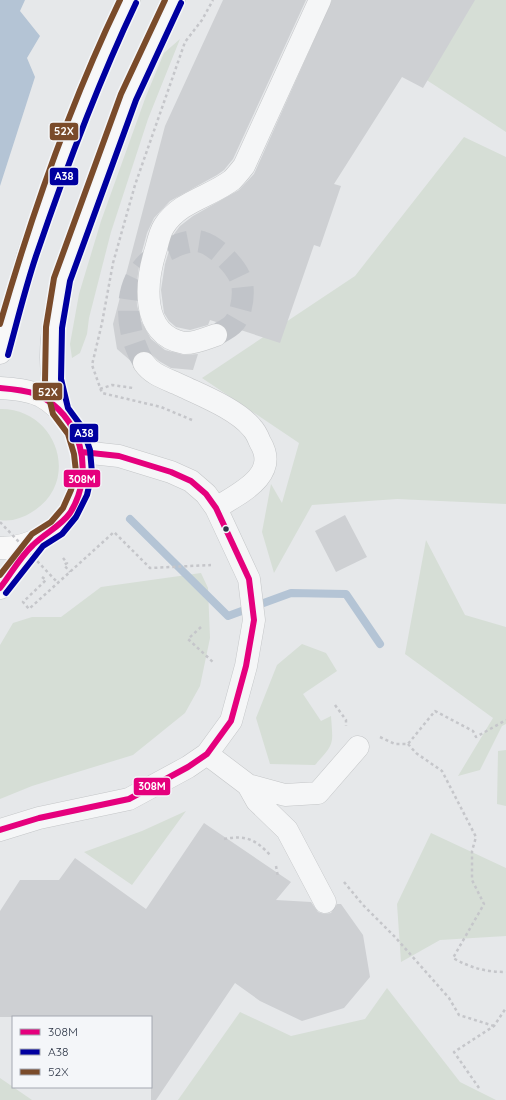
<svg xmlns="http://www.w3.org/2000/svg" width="506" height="1100" viewBox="0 0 506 1100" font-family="Quicksand,sans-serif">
  <rect width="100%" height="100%" fill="#e6e8ea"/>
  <path fill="#d6ded6" d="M468 0H506V132L419 75Z
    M180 39 148 119 111 232 89 318 87 334 80 353 72 358 70 344 79 294 101 221 146 96 164 53Z
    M464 137 506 157V504L397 499 312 505 274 573 262 532 271 484 282 503 299 443 202 378 355 276Z
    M0 409C57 408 82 482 32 512 23 518 11 522 0 520Z
    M426 540 465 615 506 627V724L502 726 480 770 458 776 493 718 405 654Z
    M201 573 208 588 210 638 200 686 185 713 133 755 32 786 0 799V645L13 623 32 617H61L101 587Z
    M302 644 326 653 337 671 303 694 321 721 331 716C333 745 335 743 315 765L270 764 256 718 277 665Z
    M506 750V806L497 804 498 751Z
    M186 811 132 885 84 852 142 831Z
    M431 833 506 868V936L440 940 401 962 397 904Z
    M387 988 460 1082 496 1100H178L240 1012 291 1036 365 1019Z
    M0 1078 32 1100H0Z"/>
  <path fill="#b4c4d5" d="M0 0H25L20 11 40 36 27 58 35 77 0 186Z"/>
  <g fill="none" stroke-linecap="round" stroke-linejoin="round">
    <path stroke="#b4c4d5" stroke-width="8" d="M130 519 228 616 291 593 346 594 380 644"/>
  </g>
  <path fill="#ced0d3" d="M223 0H306L233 159 224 170 217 175 170 201 154 218 147 233 140 259 136 289 137 305 141 321 151 339 165 350 184 355 198 354 193 370 171 368 159 361 148 351H142L136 353 132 362 117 349 113 324 165 126Z
    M332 0H475L423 88 402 77 334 184 341 186 320 247 314 245 280 343 210 320 208 325 190 330 176 327 169 321 164 313 161 290 165 264 174 234 180 226 193 216 239 190 254 174Z
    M345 515 367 557 336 572 315 531Z
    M204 823 291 882 276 900 311 902 318 912 324 914 331 913 337 904H341L363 935 370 977 344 1008 302 1021 260 1001 235 983 156 1100H151V1017H0V911L20 880H59L75 858 146 909Z"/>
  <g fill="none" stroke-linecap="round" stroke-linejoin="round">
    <path stroke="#c1c4c9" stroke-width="22" stroke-dasharray="22 11" stroke-linecap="butt" d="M144 363C126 334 121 289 147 263 153 257 162 252 170 249 178 244 193 239 202 242 216 246 236 266 241 280 245 291 242 314 234 323 230 328 221 332 216 335"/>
    <g stroke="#c4c6c8" stroke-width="23">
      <path id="minor" d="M216 335C207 338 194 344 184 343 139 335 146 280 156 249 158 241 160 232 164 226 180 201 210 197 232 180 236 176 240 171 244 166L320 0
        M144 363C153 376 168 379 182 386 203 396 238 410 252 428 256 432 258 437 260 442 280 475 240 493 216 508
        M207 754 248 785 257 801 287 830 325 902
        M248 785 285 795 318 793 358 747
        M0 830 39 818 129 799 188 767 207 754 231 721 246 666 254 620 249 579 216 508 206 494 191 481 171 472 119 456 82 452"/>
    </g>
    <g stroke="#c2c5c8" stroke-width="23">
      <path id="major" d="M0 353 28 255 63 157 107 46 129 0
        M0 388C15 389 28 390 41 396 52 402 61 411 68 421 108 475 66 548 0 548
        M61 411C59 401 55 391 53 381 47 348 56 311 62 279L129 97 174 0
        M0 588 38 540"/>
    </g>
    <path stroke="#c5c6ca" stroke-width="2.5" stroke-dasharray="3 3" stroke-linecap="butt" d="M100 389 112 385 133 388
      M192 420 161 407 102 393 92 365 102 323 113 263 135 185 185 42 202 20 213 0
      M63 558 67 563 64 565 70 572
      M42 577 46 580 23 602 29 609 114 532 150 568 211 565
      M201 627 188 639 214 663
      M335 705 346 720V726
      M380 737 395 744H408L435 711 473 731 476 737 506 720
      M408 744 416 753 442 771 476 837 472 851V880L484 904 453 958C471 968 486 972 506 972
      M224 839C247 835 255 839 271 856
      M276 866 278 877
      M344 882 363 905 395 937 449 998 459 1015 494 1026
      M479 1088 454 1052 494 1026 506 1008"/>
    <use href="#minor" stroke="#f5f6f7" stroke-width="22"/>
    <use href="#major" stroke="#f8f8f8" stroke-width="22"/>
    <path stroke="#c5c6ca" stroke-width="2.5" stroke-dasharray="3 3" stroke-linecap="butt" d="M0 522 58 583"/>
    <g stroke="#f4f6f9" stroke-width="9">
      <path id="bus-1" d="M0 388C12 389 24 390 36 394 81 414 96 472 70 513 61 526 45 533 33 545 20 557 11 574 0 588
        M0 830 39 818 129 799 188 767 207 754 231 721 246 666 254 620 249 579 216 508 206 494 191 481 171 472 119 456 82 452"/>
    </g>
    <g stroke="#f4f6f9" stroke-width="9">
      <path id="bus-2" d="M8 355C17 322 25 289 36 256 65 171 97 85 136 3
        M6 593 43 546 62 534 76 517 87 495 92 473 90 450 82 427 68 408 61 379 62 328 70 281 136 100 181 3"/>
    </g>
    <g stroke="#f4f6f9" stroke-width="9">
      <path id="bus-3" d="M0 324C32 213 70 104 120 0
        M0 575 32 534 51 522 63 508 71 490 76 472 74 454 68 434 53 414 45 381 46 327 54 278 121 94 165 0"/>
    </g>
    <use href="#bus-1" stroke="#e5007d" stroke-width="6"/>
    <use href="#bus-2" stroke="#0000a0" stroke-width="6"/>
    <use href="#bus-3" stroke="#7a4b2a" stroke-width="6"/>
  </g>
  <circle fill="#2b3445" stroke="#f4f6f9" stroke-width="1.5" cx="226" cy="529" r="3.5"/>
  <g stroke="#f4f6f9" stroke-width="1.5">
    <rect x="49" y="122" width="30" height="19" rx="4" fill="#7a4b2a"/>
    <rect x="49" y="167" width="30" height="19" rx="4" fill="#0000a0"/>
    <rect x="32" y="382" width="31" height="19" rx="4" fill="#7a4b2a"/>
    <rect x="69" y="423" width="30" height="20" rx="4" fill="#0000a0"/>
    <rect x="63" y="469" width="38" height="19" rx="4" fill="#e5007d"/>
    <rect x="133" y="777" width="38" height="19" rx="4" fill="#e5007d"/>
  </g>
  <g font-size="11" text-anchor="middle" font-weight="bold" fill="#fff">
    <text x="64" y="135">52X</text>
    <text x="64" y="180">A38</text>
    <text x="48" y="396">52X</text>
    <text x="84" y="437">A38</text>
    <text x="82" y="483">308M</text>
    <text x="152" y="790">308M</text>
  </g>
  <rect x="12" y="1016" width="140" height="72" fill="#f4f6f9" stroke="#a4a8b1"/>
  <rect x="20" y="1029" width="20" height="6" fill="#e5007d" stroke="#a4a8b1"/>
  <text x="48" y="1036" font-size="12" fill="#2b3445">308M</text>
  <rect x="20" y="1049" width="20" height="6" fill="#0000a0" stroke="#a4a8b1"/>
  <text x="48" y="1056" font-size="12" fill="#2b3445">A38</text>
  <rect x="20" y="1069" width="20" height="6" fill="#7a4b2a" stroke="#a4a8b1"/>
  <text x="48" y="1076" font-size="12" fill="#2b3445">52X</text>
</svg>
